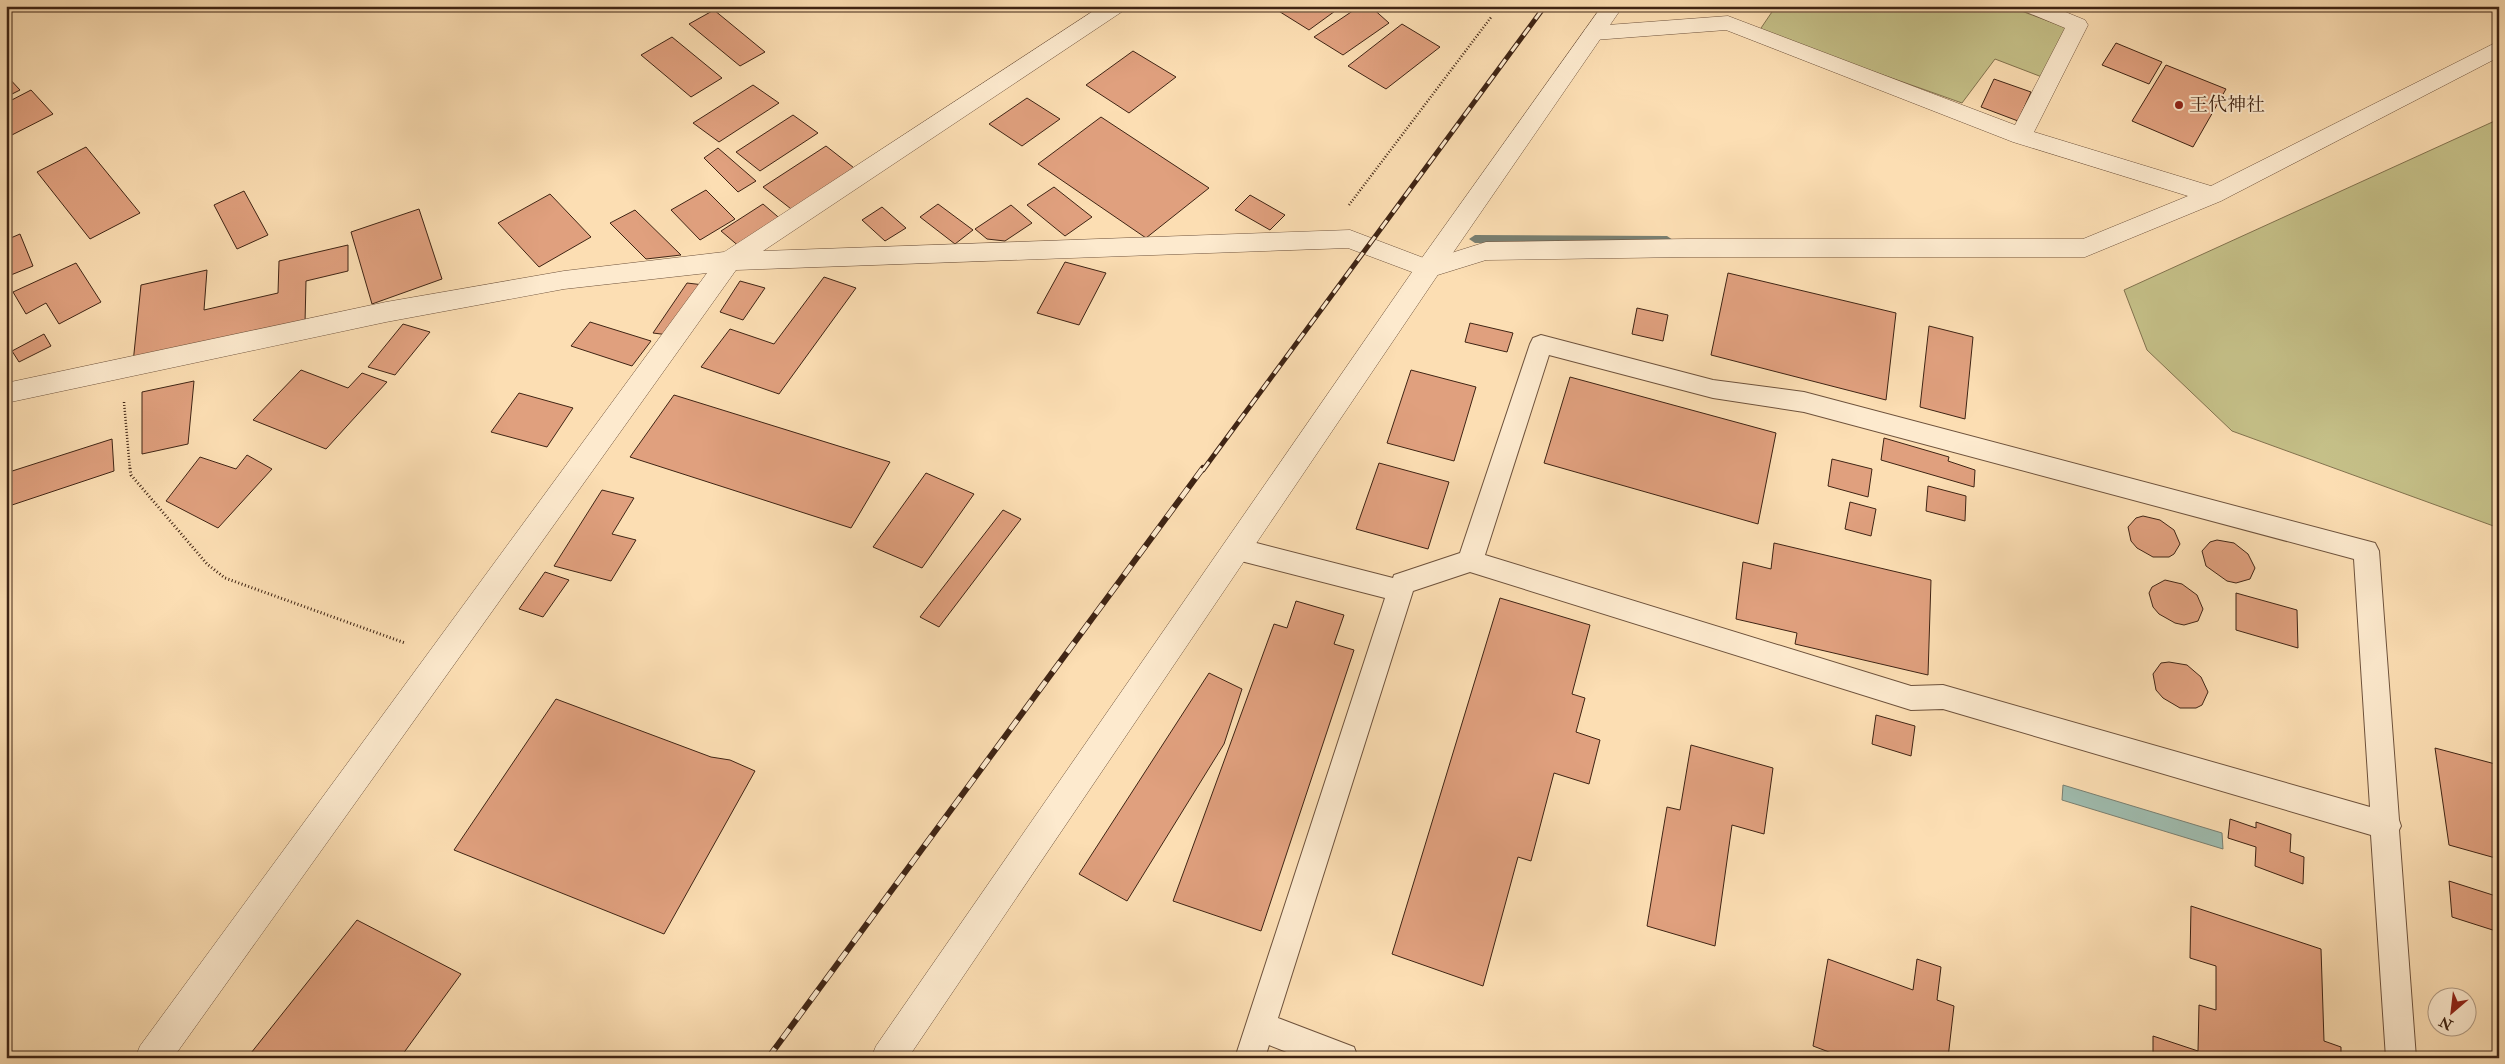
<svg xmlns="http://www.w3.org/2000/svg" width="2505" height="1064" viewBox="0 0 2505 1064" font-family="'IM FELL Double Pica','Noto Serif JP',serif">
  <rect width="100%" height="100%" fill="#fcdeb3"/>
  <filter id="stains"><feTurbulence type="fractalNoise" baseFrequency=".004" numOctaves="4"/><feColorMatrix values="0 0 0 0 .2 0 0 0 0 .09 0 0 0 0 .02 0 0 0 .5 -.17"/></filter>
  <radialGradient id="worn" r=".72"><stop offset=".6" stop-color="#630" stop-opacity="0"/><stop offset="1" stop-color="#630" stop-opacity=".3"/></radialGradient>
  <path fill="#c5c088" stroke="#82724e" d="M1776 6H2008L2067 28 2042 77 1995 59 1962 103 1759 31Z
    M2499 119V528L2232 431 2147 350 2124 290Z"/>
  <path fill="#9fbcaf" stroke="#797f71" d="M2063 785 2222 833 2223 849 2062 800Z"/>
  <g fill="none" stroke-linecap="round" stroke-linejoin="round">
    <path fill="#797f71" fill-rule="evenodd" d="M1475 235 1667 236 1673 240 1667 244 1475 243 1469 239Z"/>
  </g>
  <path fill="#e0a07e" stroke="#3f2414" d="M1283 6H1342L1309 30 1277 10Z
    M1360 6H1370L1389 23 1343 55 1314 37Z
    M714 10 765 52 740 66 689 24Z
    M1402 24 1440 47 1386 89 1348 66Z
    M672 37 722 78 691 97 641 55Z
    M2116 43 2162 62 2149 84 2102 65Z
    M1133 51 1176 77 1129 113 1086 85Z
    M2166 65 2226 89 2193 147 2132 121Z
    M6 75 20 90 6 97Z
    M1994 79 2031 92 2018 121 1981 107Z
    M753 85 779 103 719 142 693 123Z
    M31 90 53 114 6 138V103Z
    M1027 98 1060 119 1022 146 989 124Z
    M793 115 818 133 760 171 736 152Z
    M1101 117 1209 188 1146 238 1038 164Z
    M826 146 858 171 795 212 763 187Z
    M86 147 140 213 90 239 37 172Z
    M718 148 756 181 738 192 704 158Z
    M1054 187 1092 217 1065 236 1027 205Z
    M706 190 735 219 700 240 671 210Z
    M244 191 268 235 237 249 214 205Z
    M550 194 591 237 539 267 498 223Z
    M1250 195 1285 215 1270 230 1235 210Z
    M763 204 784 222 741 248 721 231Z
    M938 204 973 230 955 244 920 217Z
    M1011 205 1032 223 1005 241 987 239 975 229Z
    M882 207 906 228 885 241 862 220Z
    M419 209 442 279 372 304 351 232Z
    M635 210 681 255 646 259 610 223Z
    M20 234 33 266 6 277V240Z
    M348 245V271L306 281 305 323 133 363 141 285 207 270 204 310 278 293 279 261Z
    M1065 262 1106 273 1079 325 1037 313Z
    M76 263 101 302 59 324 46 303 26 314 13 292Z
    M1728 273 1896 313 1886 400 1711 355Z
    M824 277 856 288 779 394 701 367 730 329 774 344Z
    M740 281 765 288 743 320 720 312Z
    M687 283 704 285 669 335 653 333Z
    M1637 308 1668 315 1663 341 1632 334Z
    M590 322 651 341 632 366 571 346Z
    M1470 323 1513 333 1507 352 1465 342Z
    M403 324 430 332 395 375 368 367Z
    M1929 326 1973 337 1965 419 1920 407Z
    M44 334 51 346 19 362 12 351Z
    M301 370 348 388 362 373 387 382 326 449 253 420Z
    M1411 370 1476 387 1454 461 1387 443Z
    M1570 377 1776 433 1758 524 1544 463Z
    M194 381 188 444 142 454V392Z
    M519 393 573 408 547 447 491 432Z
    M674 395 890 462 851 528 630 457Z
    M1884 438 1949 457 1948 461 1975 470 1974 487 1881 460Z
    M112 439 114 471 6 507V473Z
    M247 455 272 469 218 528 166 501 200 457 236 469Z
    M1832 459 1872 469 1868 497 1828 486Z
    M1379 463 1449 482 1428 549 1356 529Z
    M926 473 974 494 922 568 873 547Z
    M1928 486 1966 496 1965 521 1926 511Z
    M602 490 634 498 612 534 636 540 611 581 554 566Z
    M1850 502 1876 509 1871 536 1845 529Z
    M1003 510 1021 519 939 627 920 617Z
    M2143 516 2160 520 2174 530 2180 544 2174 554 2169 557H2153L2137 548 2131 541 2128 527 2136 518Z
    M2217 540 2234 543 2248 554 2255 568 2250 579 2236 583 2227 581 2206 566 2202 551 2210 542Z
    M1774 543 1931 580 1928 675 1795 644 1797 633 1736 619 1743 562 1771 569Z
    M545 572 569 580 543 617 519 609Z
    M2165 580 2182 584 2197 595 2203 609 2198 621 2184 625 2175 623 2159 614 2153 607 2149 593 2152 587Z
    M2236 593 2297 610 2298 648 2236 630Z
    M1500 598 1590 625 1572 694 1585 698 1576 732 1600 740 1589 784 1554 773 1531 861 1518 857 1483 986 1392 954Z
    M1296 601 1344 615 1334 644 1354 650 1261 931 1173 901 1274 624 1287 628Z
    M2169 662 2187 665 2201 677 2208 692 2202 705 2196 708H2180L2163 698 2156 690 2153 674 2161 663Z
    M1209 673 1242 689 1224 744 1127 901 1079 874Z
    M556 699 711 757 730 760 755 771 664 934 454 850Z
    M1876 715 1915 726 1911 756 1872 744Z
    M1691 745 1773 768 1764 834 1732 825 1715 946 1647 926 1667 807 1680 810Z
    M2435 748 2499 765V859L2449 845Z
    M2230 819 2256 828V822L2291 834 2290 852 2304 857 2303 884 2255 866 2256 847 2228 838Z
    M2449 881 2499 897V932L2452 917Z
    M2191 906 2321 949 2324 1041 2341 1047V1058H2153V1036L2198 1051 2199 1005 2216 1010V966L2190 958Z
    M357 920 461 974 400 1058H247Z
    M1828 959 1913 990 1917 959 1941 967 1937 1000 1954 1006 1948 1058H1845L1813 1046Z"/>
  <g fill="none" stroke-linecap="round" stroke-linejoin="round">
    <g stroke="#6e523c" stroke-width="2">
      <path id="service" d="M1541 335 1713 380 1804 392 2375 543 2379 551 2399 820 2401 826 2399 830 2416 1058H2386L2371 835 1943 709 1911 710 1470 572 1413 591 1278 1018 1354 1047 1358 1058H1302L1269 1045 1265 1058H1235L1385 598 1237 560 1228 557 1224 549 1228 541 1237 538 1393 578 1394 575 1460 553 1530 344 1533 338ZM1549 355 1713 398 1804 412 2354 559 2370 807 1943 685 1911 686 1485 555Z"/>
    </g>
    <g stroke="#6e523c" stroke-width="1">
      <path id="minor" d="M1101 6H1126L1123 11 763 251 1350 230 1429 260 1486 242 1687 239H2083L2188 196 2013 142 1726 30 1594 40 1586 38 1583 33 1586 28 1594 26 1728 16 2015 125 2065 28 2024 11 2021 6H2051L2085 20 2088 25 2034 132 2211 186 2499 41V57L2221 201 2085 257H1687L1486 260 1428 278 1348 248 736 270 173 1058H135L140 1046 707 273 564 289 386 322 6 403V383L386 302 564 271 724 252Z"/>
    </g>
    <g stroke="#6e523c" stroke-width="1">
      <path id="tertiary" d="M1602 6H1623L1437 276 908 1058H871L876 1046 1419 262Z"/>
    </g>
    <path stroke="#3f2414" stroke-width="2.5" stroke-dasharray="1 2" stroke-linecap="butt" d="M1349 205 1492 16
      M124 402 130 470"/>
    <path stroke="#3f2414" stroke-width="3" stroke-dasharray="1 2.5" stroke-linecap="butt" d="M130 468 131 475 207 564 225 578 405 643"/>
    <use href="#service" fill="#fdeace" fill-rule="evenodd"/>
    <use href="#minor" fill="#fdeace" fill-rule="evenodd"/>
    <use href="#tertiary" fill="#fdeace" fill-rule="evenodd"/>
    <g stroke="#3f2414" stroke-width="5">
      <path id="rail-far1" d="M1203 470 1545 6"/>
    </g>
    <g stroke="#3f2414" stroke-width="6">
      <path id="rail" d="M768 1058 1203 468"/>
    </g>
    <use href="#rail-far1" stroke="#fdeace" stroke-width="3" stroke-dasharray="10" stroke-linecap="butt"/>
    <use href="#rail" stroke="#fdeace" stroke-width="4.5" stroke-dasharray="12" stroke-linecap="butt"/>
  </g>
  <circle fill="#8f2418" stroke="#fdeace" stroke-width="2" cx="2179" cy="105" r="5"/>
  <g text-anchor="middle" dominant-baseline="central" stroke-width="4" stroke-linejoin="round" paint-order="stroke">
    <g font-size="19" fill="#3f2414" stroke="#fdeace" text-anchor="start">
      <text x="2189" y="105">王代神社</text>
    </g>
  </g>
  <rect width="2505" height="1064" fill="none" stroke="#fcdeb3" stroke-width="25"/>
  <rect x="8" y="8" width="2490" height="1049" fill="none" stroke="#3f2414" stroke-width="2.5"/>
  <rect x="12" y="12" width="2480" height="1039" fill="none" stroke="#3f2414"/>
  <g transform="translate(2452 1012) rotate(208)"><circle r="24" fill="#fdeace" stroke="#b19b84"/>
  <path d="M0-4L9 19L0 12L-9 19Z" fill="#8f2418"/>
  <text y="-8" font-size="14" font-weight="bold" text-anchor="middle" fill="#3f2414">N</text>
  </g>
  <rect width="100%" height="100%" filter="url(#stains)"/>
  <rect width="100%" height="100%" fill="url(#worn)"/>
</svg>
